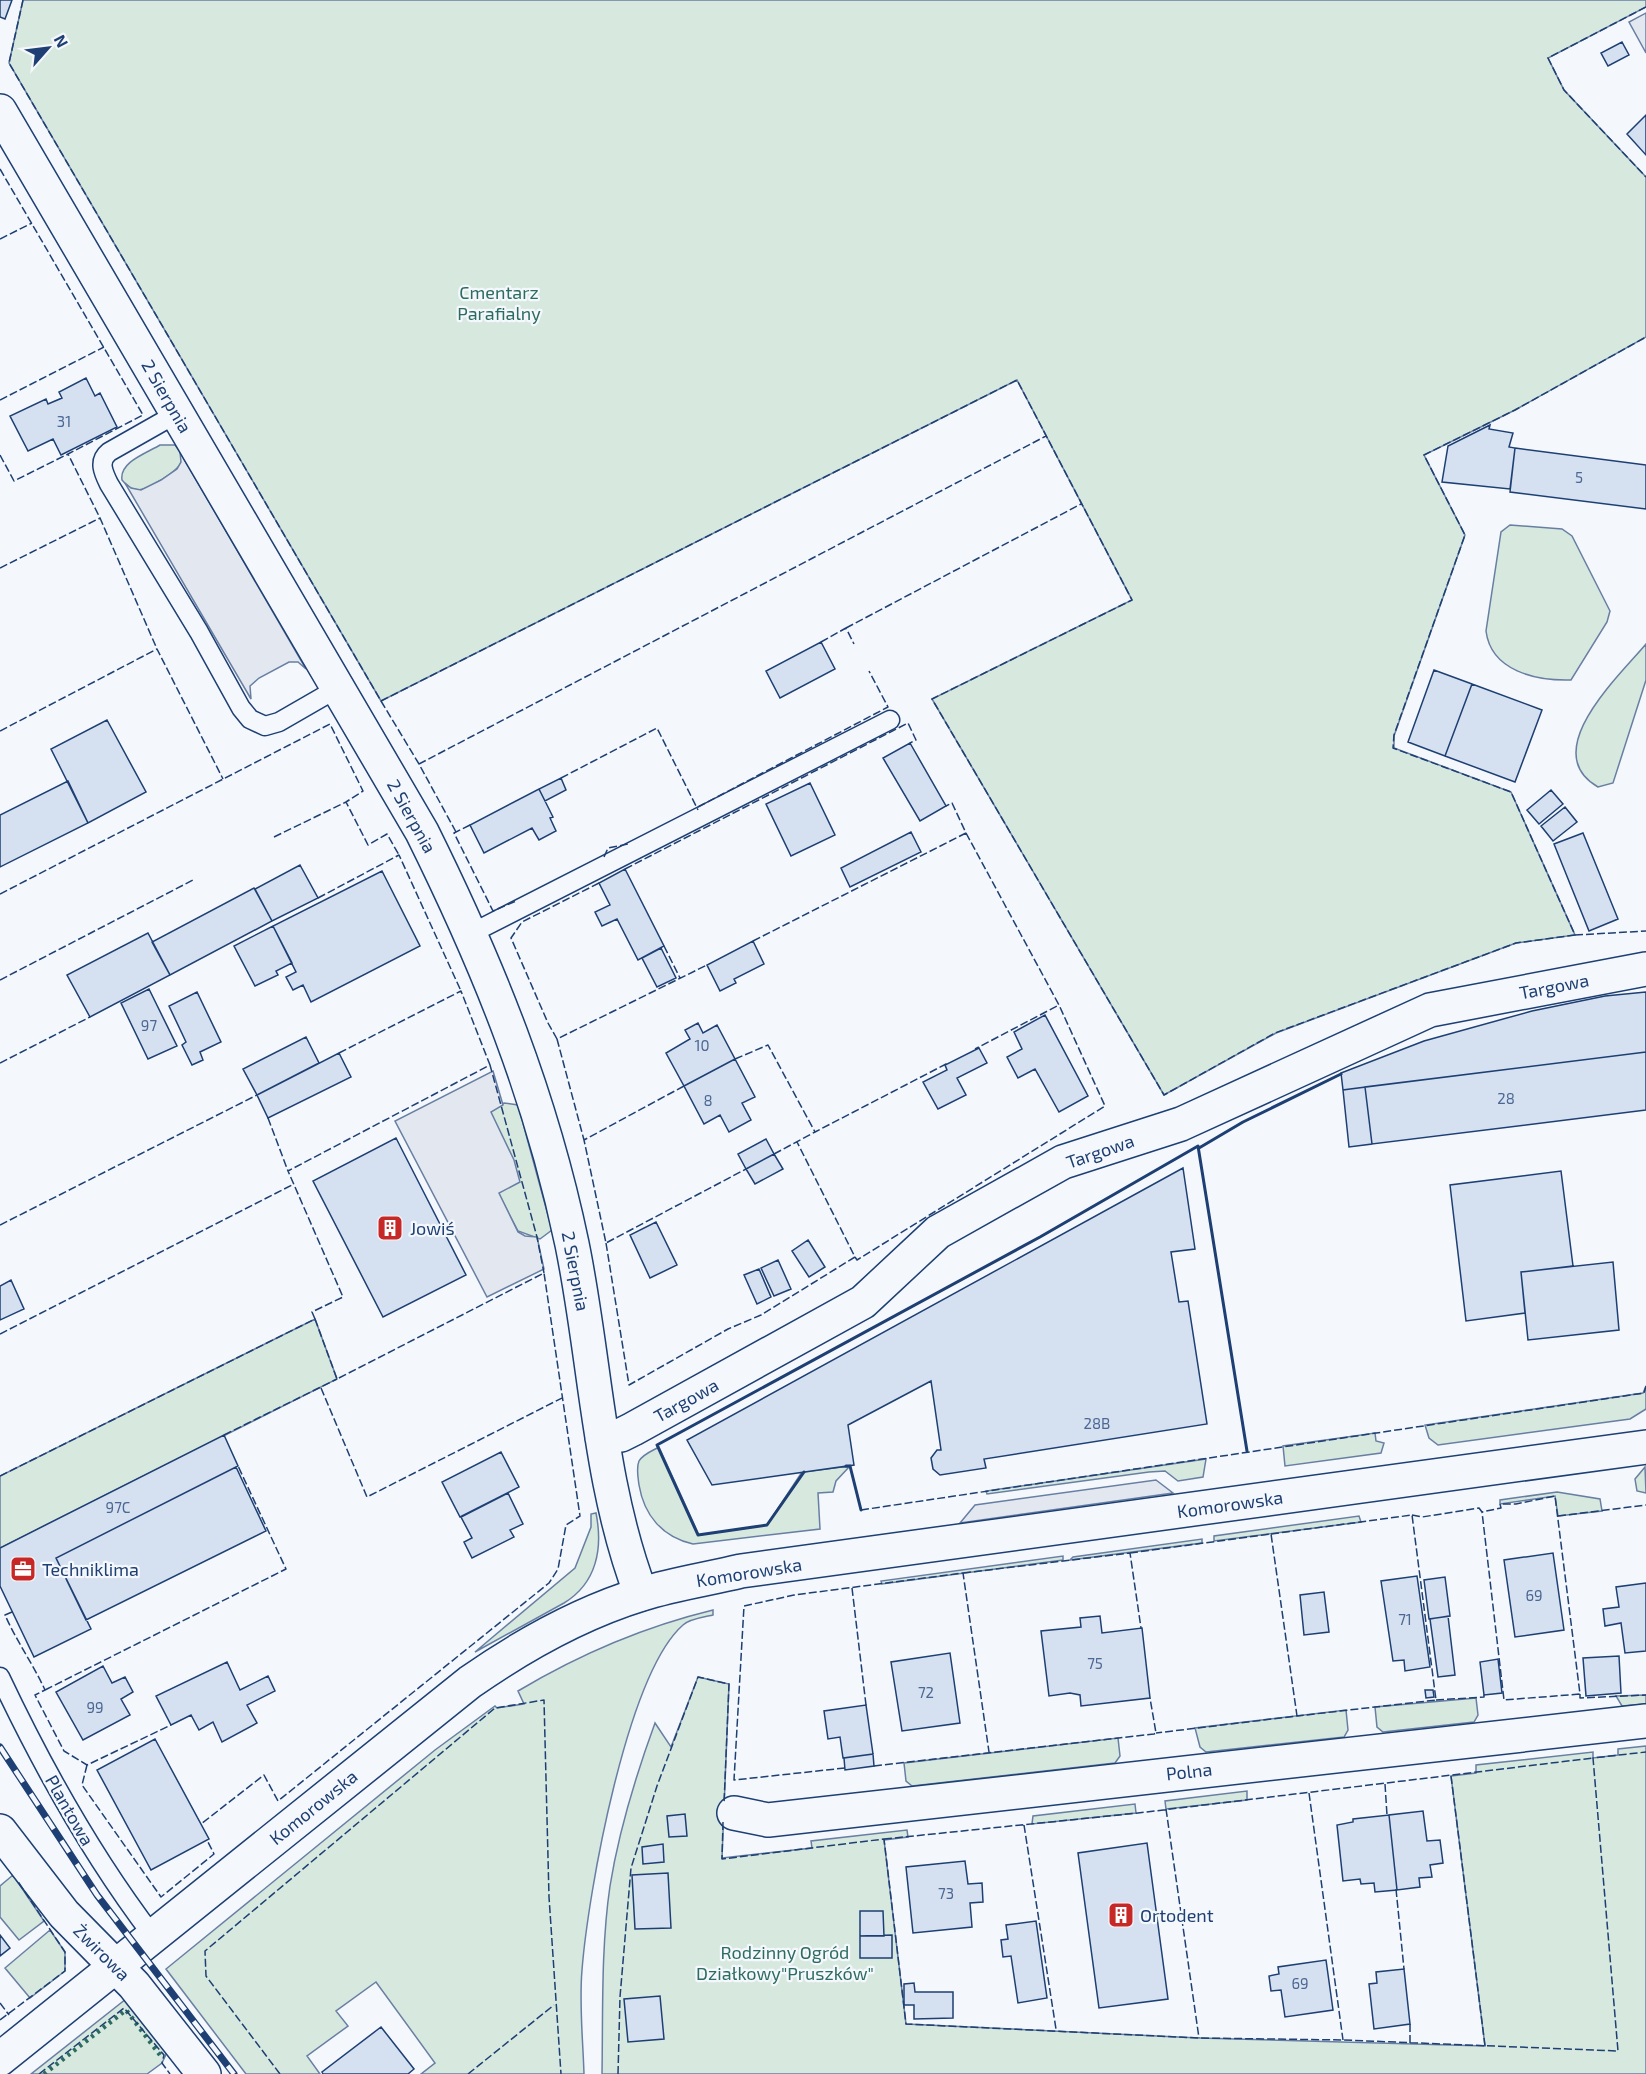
<svg xmlns="http://www.w3.org/2000/svg" width="1646" height="2074" viewBox="0 0 1646 2074" font-family="'Exo 2',sans-serif">
  <rect width="100%" height="100%" fill="#f4f7fb"/>
  <path fill="#d7e8df" stroke="#687fa3" stroke-width="1.5" d="M23 0H1646V7L1548 58 1564 90 1646 177V337L1515 410 1424 455 1465 535 1394 736V748L1511 792 1575 935 1516 943 1276 1033 1164 1095 932 699 1132 600 1017 380 381 701 9 63Z
    M160 445H175C179 450 183 455 181 462 179 471 147 490 138 490 131 490 126 485 122 480 119 462 147 453 160 445Z
    M1510 525 1562 529 1572 536 1610 611 1607 622 1571 680C1536 681 1491 671 1486 631L1501 532Z
    M1646 644V680L1613 783 1598 787C1537 752 1619 676 1646 644Z
    M504 1103 518 1105 552 1230 540 1239 518 1231 498 1193 491 1111Z
    M315 1319 337 1379 0 1548V1476Z
    M1646 1386V1409L1630 1419 1438 1445 1429 1438 1425 1425 1643 1393Z
    M1375 1433 1376 1441 1384 1443 1381 1453 1285 1466 1283 1446Z
    M659 1447 699 1535 767 1525 802 1472 850 1466 836 1481 833 1492 818 1493 820 1529 693 1544C662 1537 644 1515 639 1485 638 1477 636 1468 639 1461 643 1454 652 1451 659 1447Z
    M1206 1459 1203 1477 1178 1481 1165 1471 1149 1472 987 1494 986 1491Z
    M1645 1467 1646 1493 1637 1491 1635 1479Z
    M1557 1492 1600 1499 1602 1511 1558 1516 1555 1496 1500 1504V1500Z
    M596 1513C603 1548 597 1583 564 1603L475 1652 575 1568 591 1527V1514Z
    M1359 1516 1361 1522 1214 1541V1536Z
    M1202 1539V1543L1070 1560 1073 1557Z
    M1063 1556V1560L882 1584 881 1581Z
    M713 1610V1615C704 1617 689 1619 683 1625 627 1674 588 1893 582 1970 579 2004 583 2040 584 2074H421L435 2063 376 1982 336 2011 348 2026 307 2056 320 2074H246L166 1969 435 1750 495 1706 497 1708 524 1704 518 1691C580 1654 643 1627 713 1610Z
    M698 1677 729 1684 722 1858 812 1848 811 1841 907 1830 908 1837 884 1840 906 2024 1199 2038 1485 2046 1451 1776 1476 1773V1765L1593 1752V1758L1618 1755V1749L1646 1746V2074H602C603 2012 601 1947 610 1886 619 1830 636 1775 655 1723L671 1747Z
    M1646 1695V1704L1622 1706 1616 1696Z
    M1476 1698 1478 1715 1474 1722 1383 1732 1377 1727 1375 1707Z
    M1346 1710 1348 1730 1344 1737 1206 1752 1200 1747 1195 1728Z
    M1118 1738 1120 1756 1115 1763 912 1786 906 1781 904 1763Z
    M1247 1791V1800L1166 1809 1165 1801Z
    M1135 1804 1136 1813 1032 1824 1033 1816Z
    M13 1875 44 1921 19 1940 0 1917V1886Z
    M50 1930 65 1952V1971L30 1998 5 1968Z
    M126 1999 169 2048 162 2063 147 2074H31Z"/>
  <path fill="#e3e8f0" stroke="#687fa3" stroke-width="1.5" d="M1646 13V53L1629 22Z
    M180 452 306 669 298 662H289L259 678 250 686 251 699 125 483 131 488 141 490 161 480 177 469 181 462Z
    M493 1071 503 1105 491 1112 514 1160 520 1182 499 1193 518 1232 525 1236 537 1237 544 1269 487 1297 395 1121Z
    M1156 1480 1173 1493 960 1523 975 1505Z"/>
  <path fill="#d5e0f0" stroke="#1d3f73" stroke-width="1.5" d="M0 0H12L5 19 0 17Z
    M1622 42 1629 55 1608 66 1601 53Z
    M1646 115V155L1627 134Z
    M86 378 95 396 100 393 117 427 61 455 53 439 28 451 10 416 46 399 48 404 62 398 59 392Z
    M1490 425 1489 429 1513 433 1509 447 1515 448 1510 489 1442 482 1448 446Z
    M1515 448 1646 465V509L1510 492Z
    M821 642 835 669 780 698 766 671Z
    M1434 670 1472 684 1445 756 1408 742Z
    M1472 684 1542 710 1515 782 1445 756Z
    M107 720 146 792 88 823 51 749Z
    M910 743 946 806 920 821 883 758Z
    M561 778 566 790 545 801 539 789Z
    M68 781 88 823 0 867V815Z
    M810 783 835 835 791 856 766 804Z
    M539 789 553 817 550 818 556 831 539 840 532 828 484 853 470 825Z
    M1551 790 1563 804 1539 824 1527 810Z
    M1565 807 1577 822 1553 841 1541 826Z
    M911 832 921 852 850 887 841 868Z
    M1583 833 1618 919 1589 931 1554 844Z
    M300 865 318 898 272 921 255 889Z
    M625 869 664 946 638 960 617 919 602 926 595 912 610 905 599 883Z
    M382 871 420 946 311 1002 303 985 293 990 286 977 296 972 273 926Z
    M254 888 272 921 170 975 152 942Z
    M273 926 292 963 276 971 278 975 255 986 234 946Z
    M148 933 170 975 90 1017 67 975Z
    M753 941 764 964 734 979 736 983 720 991 707 965Z
    M661 948 676 978 657 987 642 958Z
    M149 989 177 1046 148 1059 121 1003Z
    M197 992 221 1042 200 1052 203 1060 192 1065 182 1045 186 1042 169 1006Z
    M1646 992V1052L1343 1090 1341 1073 1424 1041 1532 1011 1605 996Z
    M1045 1015 1088 1096 1059 1112 1035 1069 1018 1078 1007 1057 1022 1049 1014 1032Z
    M698 1023 703 1033 717 1025 735 1059 684 1086 666 1053 690 1039 685 1030Z
    M306 1037 319 1063 257 1095 243 1069Z
    M979 1048 987 1063 957 1078 966 1095 938 1109 923 1082 947 1070 945 1065Z
    M1646 1052V1110L1372 1144 1365 1087Z
    M339 1053 351 1077 268 1118 257 1095Z
    M735 1059 755 1097 742 1103 751 1120 729 1132 720 1115 704 1124 684 1086Z
    M1365 1087 1372 1144 1349 1147 1343 1090Z
    M396 1138 466 1275 383 1317 313 1181Z
    M766 1139 774 1154 746 1169 738 1154Z
    M774 1154 783 1169 755 1184 746 1169Z
    M1183 1168 1195 1249 1171 1252 1179 1302 1188 1301 1207 1424 984 1459 986 1468 940 1475 933 1469 931 1458 937 1450H941L931 1381 848 1425 854 1465 712 1485 687 1440Z
    M1561 1171 1573 1266 1521 1272 1525 1313 1466 1321 1450 1185Z
    M656 1222 677 1265 650 1278 630 1235Z
    M808 1240 825 1267 809 1277 792 1251Z
    M778 1260 791 1289 774 1296 761 1268Z
    M1613 1262 1619 1330 1528 1340 1521 1272Z
    M759 1269 771 1297 757 1304 744 1275Z
    M11 1280 24 1309 0 1320V1286Z
    M224 1435 238 1466 56 1558 91 1629 34 1657 0 1586V1548Z
    M501 1452 519 1487 460 1517 442 1482Z
    M236 1467 266 1531 86 1620 56 1558Z
    M508 1493 523 1524 510 1530 514 1537 472 1558 464 1542 472 1538 461 1517Z
    M1553 1553 1564 1630 1515 1637 1504 1560Z
    M1417 1576 1430 1667 1405 1671 1404 1660 1393 1661 1381 1581Z
    M1445 1577 1450 1616 1429 1619 1424 1580Z
    M1646 1583V1651L1625 1653 1621 1623 1605 1626 1603 1609 1619 1607 1616 1587Z
    M1324 1592 1329 1632 1304 1635 1300 1595Z
    M1100 1616 1102 1633 1142 1628 1150 1698 1081 1706 1080 1695 1070 1693 1049 1696 1041 1631 1081 1627 1080 1618Z
    M1448 1616 1455 1675 1438 1677 1430 1619Z
    M950 1653 960 1723 902 1731 891 1662Z
    M1619 1656 1621 1693 1586 1696 1583 1658Z
    M1498 1659 1502 1693 1484 1695 1480 1662Z
    M227 1662 240 1690 268 1676 275 1691 247 1705 257 1723 222 1742 213 1722 199 1730 191 1715 171 1725 156 1696Z
    M103 1666 112 1683 125 1677 133 1692 121 1699 130 1715 83 1740 56 1692Z
    M1425 1690H1433L1434 1697 1426 1698Z
    M866 1705 873 1754 843 1758 840 1737 828 1739 824 1711Z
    M155 1739 209 1839 151 1870 97 1770Z
    M873 1754 874 1766 845 1770 844 1758Z
    M1423 1811 1427 1841 1440 1840 1443 1863 1430 1865 1432 1877 1419 1878 1420 1887 1397 1890 1389 1815Z
    M685 1814 687 1836 669 1837 667 1816Z
    M1389 1815 1397 1890 1375 1892 1374 1883 1361 1884 1360 1879 1343 1881 1337 1825 1353 1822V1819Z
    M1147 1843 1168 1999 1099 2008 1078 1853Z
    M663 1844 664 1862 643 1864 642 1847Z
    M965 1861 968 1884 982 1883 983 1902 970 1903 972 1927 913 1933 906 1867Z
    M668 1873 671 1928 635 1929 632 1875Z
    M860 1911H883L884 1936H860Z
    M1036 1921 1047 1998 1018 2003 1011 1956 1003 1957 1001 1940 1008 1939 1006 1925Z
    M0 1935 10 1948 0 1956Z
    M892 1935V1958H860V1936Z
    M1326 1960 1333 2010 1285 2017 1281 1990 1271 1991 1269 1976 1279 1974 1278 1967Z
    M1404 1969 1410 2024 1374 2029 1369 1984 1377 1983 1376 1972Z
    M914 1983 915 1992H953V2018L914 2019V2005H904V1984Z
    M660 1996 664 2039 628 2042 624 1999Z
    M381 2027 414 2069 408 2074H323L322 2072Z"/>
  <g fill="none" stroke-linecap="round" stroke-linejoin="round">
    <g stroke="#1d3f73" stroke-width="21">
      <path id="lane" d="M176 414 109 452C98 461 103 472 109 484L199 632 241 708 250 719 265 726 279 722 338 688
        M472 933 890 720
        M0 1677C43 1768 92 1856 153 1936"/>
    </g>
    <g stroke="#1d3f73" stroke-width="36">
      <path id="street" d="M0 111 422 832C489 967 541 1096 572 1244 596 1361 598 1482 641 1594
        M602 1438 621 1435 633 1429 863 1302 938 1232 1063 1162 1181 1124 1430 1010 1646 969
        M734 1813 768 1820 1646 1721
        M0 1831 64 1914 134 1985 204 2074"/>
    </g>
    <g stroke="#1d3f73" stroke-width="36">
      <path id="secondary" d="M0 2059 470 1682C523 1645 580 1613 642 1594 674 1584 708 1579 741 1571L1646 1447"/>
    </g>
    <use href="#lane" stroke="#f4f7fb" stroke-width="18"/>
    <use href="#street" stroke="#f4f7fb" stroke-width="33"/>
    <use href="#secondary" stroke="#f4f7fb" stroke-width="33"/>
    <g stroke="#1d3f73" stroke-width="7">
      <path id="rail" d="M0 1747 97 1895 234 2074"/>
    </g>
    <use href="#rail" stroke="#f4f7fb" stroke-width="4.5" stroke-dasharray="14" stroke-linecap="butt"/>
    <path stroke="#2c6c60" stroke-width="4.5" stroke-dasharray="3 4.5" stroke-linecap="butt" d="M44 2074 126 2010 160 2055"/>
    <path stroke="#1d3f73" stroke-width="1.5" stroke-dasharray="8 3" stroke-linecap="butt" d="M23 0 9 63 381 701 1017 380 1132 600 932 699 1164 1095 1275 1033 1516 943 1575 935 1511 792 1393 748 1394 735 1465 535 1424 455 1515 410 1646 337
      M1646 7 1548 58 1564 90 1646 177
      M0 169 143 415 68 454 100 518 157 649
      M0 239 32 223
      M0 400 104 347
      M0 455 14 481 68 454
      M0 568 100 518
      M846 628 1081 504
      M821 642 846 628 854 644
      M381 701 419 764
      M0 731 157 649 223 779
      M561 778 657 728 698 810
      M698 807 888 707 869 671
      M470 825 454 833 493 911 516 901
      M456 832 419 764 1046 436
      M966 833 1059 1005 975 1049
      M274 837 346 802 368 845 387 834 399 855
      M604 857 608 848 628 844
      M625 869 908 723 916 740 910 743
      M599 883 522 922 511 938 548 1023 557 1039 707 965
      M0 894 330 724 363 791 346 802
      M318 898 399 855 461 991
      M1575 935 1646 931
      M753 941 966 833 952 803 946 806
      M664 946 680 978
      M0 980 195 879
      M557 1039 584 1140
      M339 1053 461 991 490 1065
      M735 1059 768 1045 815 1132 948 1063
      M0 1063 90 1017
      M684 1086 584 1140 606 1243 746 1169
      M268 1118 288 1171
      M774 1154 815 1132
      M0 1225 257 1095
      M606 1243 629 1385 728 1329 761 1315 855 1257 797 1142
      M855 1257 857 1260 1105 1106 1059 1005
      M315 1319 312 1312 343 1297 288 1171 490 1065 537 1237 544 1273
      M0 1334 294 1184
      M321 1388 367 1497 564 1397
      M224 1435 337 1379
      M0 1476 315 1319 337 1379 544 1273 580 1516 566 1525 558 1569 549 1583 278 1801 264 1775 201 1824
      M861 1510 1644 1393 1646 1386
      M1412 1515 1422 1517 1479 1508 1482 1512 1504 1700 1580 1694 1555 1496 1516 1504H1500L1501 1508 1482 1512
      M1558 1516 1646 1505
      M1271 1534 1412 1515 1436 1700 1297 1716
      M1130 1553 1271 1534 1297 1716 1156 1733
      M963 1573 1130 1553 1141 1628
      M852 1588 866 1705
      M12 1612 5 1615C17 1642 33 1664 45 1690L35 1695 64 1751 87 1765 171 1725
      M45 1690 286 1569 238 1466
      M1580 1694V1698L1646 1695
      M1436 1700 1484 1697V1695
      M87 1765 82 1785 161 1897 214 1854 207 1840
      M874 1766 1154 1734 1156 1733 1150 1698
      M845 1768 734 1780 744 1606 794 1595 963 1573 989 1752
      M1451 1776 1485 2046
      M1385 1784 1387 1815
      M1309 1793 1343 2040
      M1166 1809 1199 2038
      M723 1822 722 1859 884 1839 906 2024 1199 2038 1343 2040 1618 2051 1593 1758 1646 1752
      M1024 1825 1056 2029
      M884 1839 1138 1813 1593 1758
      M1396 1889 1404 1969
      M0 2003 9 2015
      M0 2020 65 1971V1952L17 1880
      M1410 2024V2043
      M39 2074 124 2008 164 2055 162 2063 170 2074
      M280 2074 206 1976 205 1951 495 1708 544 1700 549 1897 561 2074
      M468 2074 554 2005
      M618 2074 620 1997 631 1868 657 1786 698 1677 729 1684 724 1804"/>
    <path stroke="#1d3f73" stroke-width="3" d="M1199 1148 1243 1122 1341 1074
      M846 1466H850L861 1510
      M804 1472 767 1525 698 1535 657 1445 1040 1237 1198 1146 1247 1451"/>
  </g>
  <defs>
    <g id="building-square" transform="scale(1.35)"><rect x="-9" y="-9" width="18" height="18" rx="4" fill="#c62828" stroke="#f4f7fb"/><path d="M-4-6H4V6H1V3H-1V6H-4ZM-2.5-4.3h1.7v1.8h-1.7ZM.8-4.3h1.7v1.8H.8ZM-2.5-1h1.7V.8h-1.7ZM.8-1h1.7V.8H.8Z" fill="#fff"/></g>
    <g id="office-square" transform="scale(1.35)"><rect x="-9" y="-9" width="18" height="18" rx="4" fill="#c62828" stroke="#f4f7fb"/><path d="M-6-3h4V-5.5h4V-3h4V5H-6ZM-1-4.5V-3h2v-1.5ZM-6 0V1H6V0Z" fill="#fff"/></g>
  </defs>
  <g fill-rule="evenodd">
    <use href="#building-square" x="390" y="1228"/>
    <use href="#office-square" x="23" y="1569"/>
    <use href="#building-square" x="1121" y="1915"/>
  </g>
  <g text-anchor="middle" dominant-baseline="central" stroke-width="4.5" stroke-linejoin="round" paint-order="stroke">
    <g font-size="15" fill="#4b6792">
      <text x="64" y="421">31</text>
      <text x="1579" y="477">5</text>
      <text x="149" y="1025">97</text>
      <text x="702" y="1045">10</text>
      <text x="1506" y="1098">28</text>
      <text x="708" y="1100">8</text>
      <text x="1097" y="1423">28B</text>
      <text x="118" y="1507">97C</text>
      <text x="1534" y="1595">69</text>
      <text x="1405" y="1619">71</text>
      <text x="1095" y="1663">75</text>
      <text x="926" y="1692">72</text>
      <text x="95" y="1707">99</text>
      <text x="946" y="1893">73</text>
      <text x="1300" y="1983">69</text>
    </g>
    <g font-size="18" fill="#2c6c60" stroke="#f4f7fb">
      <text x="499" y="292">Cmentarz<tspan x="499" dy="21">Parafialny</tspan></text>
      <text x="785" y="1952">Rodzinny Ogród<tspan x="785" dy="21">Działkowy"Pruszków"</tspan></text>
    </g>
    <g font-size="18" fill="#1d3f73" stroke="#f4f7fb">
      <text transform="translate(167 396) rotate(60)">2 Sierpnia</text>
      <text transform="translate(412 816) rotate(61)">2 Sierpnia</text>
      <text transform="translate(1554 986) rotate(-11)">Targowa</text>
      <text transform="translate(1100 1151) rotate(-19)">Targowa</text>
      <text transform="translate(576 1271) rotate(79)">2 Sierpnia</text>
      <text transform="translate(686 1400) rotate(-29)">Targowa</text>
      <text transform="translate(1230 1504) rotate(-8)">Komorowska</text>
      <text transform="translate(749 1572) rotate(-9)">Komorowska</text>
      <text transform="translate(1189 1771) rotate(-6)">Polna</text>
      <text transform="translate(313 1807) rotate(-39)">Komorowska</text>
      <text transform="translate(70 1810) rotate(60)">Plantowa</text>
      <text transform="translate(102 1952) rotate(45)">Żwirowa</text>
    </g>
    <g font-size="18" fill="#1d3f73" stroke="#f4f7fb" text-anchor="start">
      <text x="410" y="1228">Jowiś</text>
      <text x="42" y="1569">Techniklima</text>
      <text x="1140" y="1915">Ortodent</text>
    </g>
  </g>
  <g transform="translate(48 48) rotate(62)" stroke="#f4f7fb" stroke-width="4.5" paint-order="stroke">
  <path d="M0-4.5L10 22L0 15L-10 22Z" fill="#1d3f73"/>
  <text y="-9" font-size="16" font-weight="bold" text-anchor="middle" fill="#1d3f73">N</text>
  </g>
</svg>
